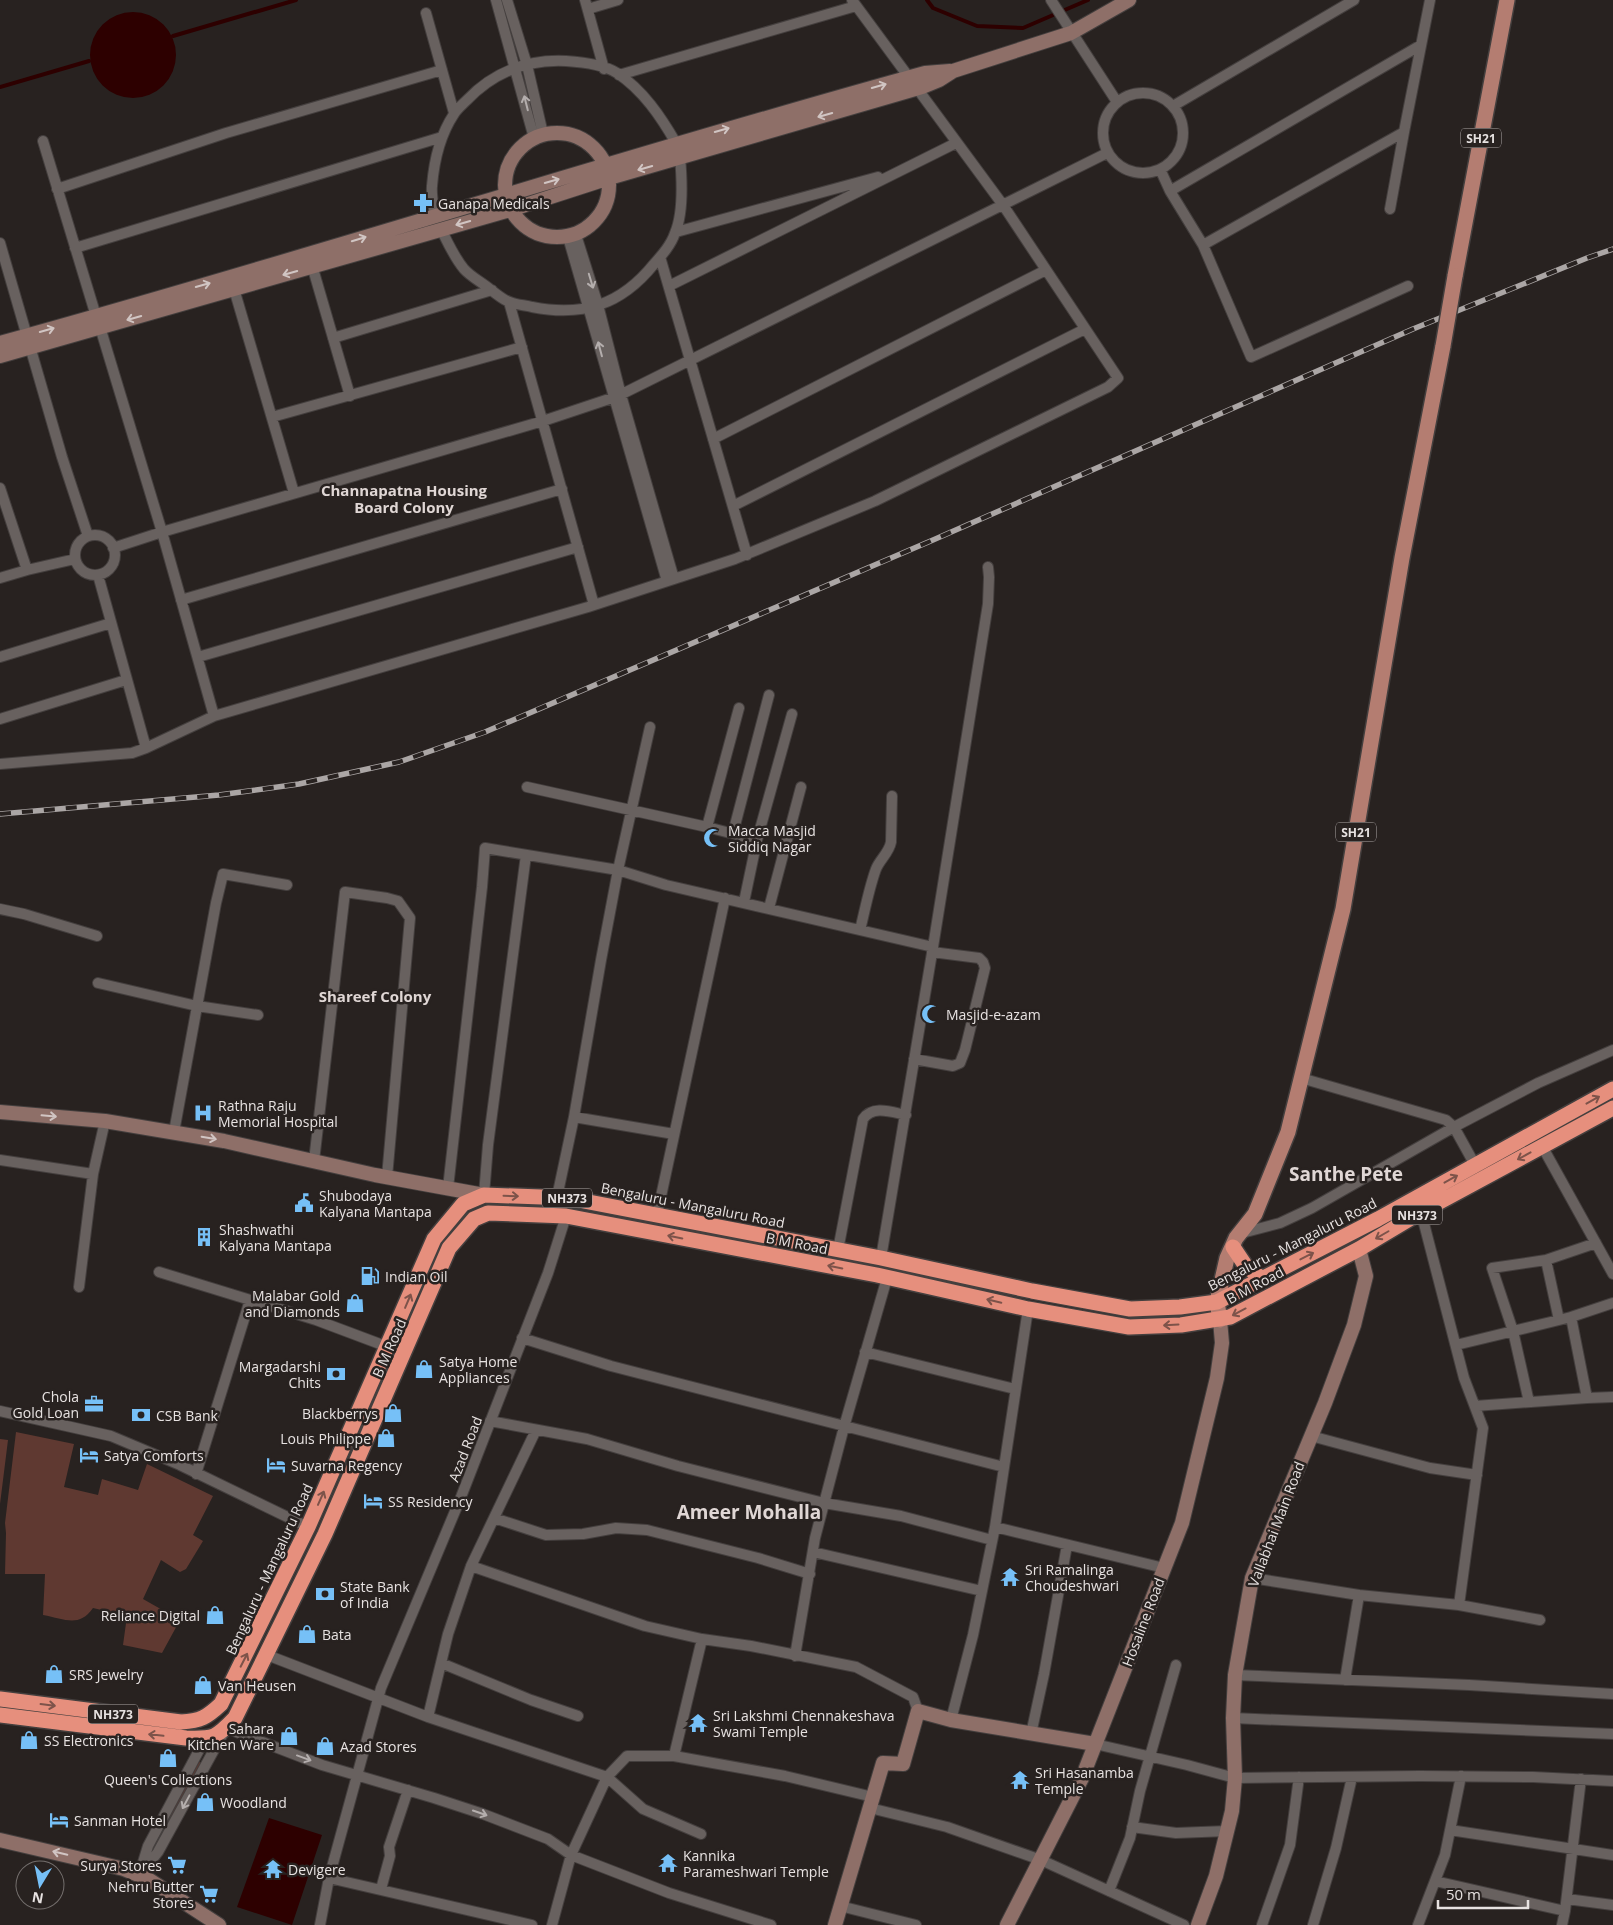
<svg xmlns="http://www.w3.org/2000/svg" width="1613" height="1925" viewBox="0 0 1613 1925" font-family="'Open Sans',sans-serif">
  <rect width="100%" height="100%" fill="#282220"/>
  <path fill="#5f3931" d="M16 1432 74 1444 64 1487 98 1495 102 1479 138 1490 147 1464 213 1496 193 1535 203 1541 186 1569 180 1572 161 1560 143 1599 180 1620 162 1653 123 1645 127 1616 93 1608C79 1628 65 1619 43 1615L45 1574H5L6 1533 5 1523Z
    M0 1439 8 1440 0 1504Z
    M199 1762 202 1763 157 1847 154 1845Z"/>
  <path fill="#2d0000" d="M90 55a43 43 0 1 1 86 0a43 43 0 1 1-86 0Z
    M269 1818 322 1835 292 1925 237 1907Z"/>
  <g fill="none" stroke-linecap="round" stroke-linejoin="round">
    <path stroke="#2d0000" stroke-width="4" d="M927 0 933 8 977 26 1023 28 1088 0
      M173 36 296 0
      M0 87 89 61"/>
    <g stroke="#443f3e" stroke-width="12">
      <path id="street" d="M496 0 534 138
        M507 0 527 65 543 134
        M585 0 604 69
        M1051 0 1117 102
        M588 9 618 0
        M426 13 454 113
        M619 75 856 6
        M1103 133a40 40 0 1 1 80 0a40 40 0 1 1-80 0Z
        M1173 106 1354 0
        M43 141 96 316
        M1160 169 1170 191 1203 245 1251 357 1408 286
        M57 189 226 133 442 70
        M1170 191 1421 45
        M1390 209 1404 132
        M435 217C434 207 431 196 432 186 434 161 440 135 454 114 457 109 462 105 467 100 493 73 527 59 566 61 582 62 603 64 617 73 643 90 661 117 676 143
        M441 229C448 243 454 257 464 269 471 277 483 283 491 290 497 294 503 300 510 302 517 305 525 305 532 307 583 317 621 305 654 264 662 255 671 245 675 233 684 212 682 179 680 157
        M676 232 878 177
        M576 235 598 305 621 395 674 579
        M568 237 667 581
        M0 243 62 457 88 536
        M1203 245 1404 132 1430 0
        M75 248 442 137
        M660 257 747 555
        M311 262 350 396
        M669 286 956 143
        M234 289 294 493
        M509 302 594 605
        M100 327 162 532 214 716
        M333 338 492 290
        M272 417 522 347
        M713 439 1046 270
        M0 488 27 570
        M733 506 1085 329
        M75 555a20 20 0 1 1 40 0a20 20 0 1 1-40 0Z
        M113 548 162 532 543 421 618 396 1107 153
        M98 575 146 748
        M0 578 27 570 75 559
        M181 600 562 489
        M0 657 111 623
        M198 657 578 547
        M0 719 126 680
        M0 764 132 753 146 748 214 716 588 607 735 559 875 501 1108 387 1118 378 1003 205 852 0
        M527 787 707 827 757 840
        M707 827 739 708
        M733 833 769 695
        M744 902 757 840 792 714
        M769 908 801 787
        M0 909 24 914 97 936
        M860 930C865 910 869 888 876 869 880 859 889 853 891 842L892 796
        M933 947 988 604 989 577 988 567
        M98 983 197 1006 258 1015
        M914 1059 953 1066 960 1063 965 1050 985 968 983 962 979 958 932 952
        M1301 1078 1446 1120 1454 1127 1475 1165
        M574 1117 674 1134
        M174 1132 216 903 223 874 287 885
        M1542 1146 1613 1274
        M0 1160 93 1174
        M314 1161 345 892 387 898 398 901 410 918 387 1177
        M448 1188 482 887 485 848 618 870 666 885 933 947 881 1258
        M484 1195 488 1145 526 855
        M557 1197 574 1117 601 960 618 870 650 727
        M657 1215 725 898
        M1242 1233 1280 1223 1312 1208 1454 1127 1538 1083 1613 1050
        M838 1250 863 1119C873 1105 891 1112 906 1115
        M159 1272 316 1320 388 1347
        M79 1287 93 1174 105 1121
        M1571 1317 1613 1303
        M522 1338 611 1366 1004 1467
        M1456 1345 1559 1320 1546 1260 1596 1243
        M865 1352 1015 1389
        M1587 1398 1613 1397
        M1529 1402 1513 1331 1492 1268 1546 1260
        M1475 1406 1587 1398 1571 1317 1559 1320
        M0 1411 111 1436 180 1465 308 1527
        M490 1421 587 1439 678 1466 824 1503 901 1516 992 1540
        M1311 1436 1430 1468 1477 1475
        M196 1474 250 1300
        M494 1518 546 1535 583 1534 616 1528 647 1530 758 1558 810 1574
        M995 1527 1164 1568
        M813 1552 982 1591
        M471 1566 536 1430
        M1252 1578 1359 1595
        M1459 1605 1540 1620
        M267 1655 428 1717 448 1634 471 1566 645 1626 702 1639 751 1646 856 1667 913 1697 918 1711
        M795 1656 815 1538 844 1427 887 1278
        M441 1663 531 1700 578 1716
        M1235 1675 1469 1685 1613 1694
        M1345 1680 1359 1595 1459 1605 1483 1428 1464 1378 1421 1212
        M428 1717 607 1777 643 1809 701 1834
        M1233 1718 1613 1734
        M951 1720 973 1635 995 1527 1028 1309
        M1031 1734 1044 1674 1067 1545
        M1095 1744 1187 1765 1235 1778 1420 1776 1533 1777 1613 1781
        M674 1756 702 1639
        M870 1808 947 1827 1041 1860 1184 1925
        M1132 1827 1176 1833 1227 1831
        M1450 1830 1613 1855
        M141 1869 148 1846 205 1739
        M140 1875 158 1852 226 1728 322 1765 434 1798 483 1814 548 1839 571 1855 669 1893 771 1925
        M329 1878 532 1925
        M1435 1881 1565 1911
        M381 1889 390 1856 389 1847 408 1790
        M1109 1891 1130 1838 1140 1791 1176 1665
        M1567 1899 1613 1905
        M840 1906 916 1925
        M320 1925 329 1878 381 1688 461 1497 548 1273 566 1216
        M552 1925 571 1855 607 1777 627 1756H674L785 1776 873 1797
        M1262 1925 1290 1845 1299 1777
        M1313 1925 1336 1848 1352 1777
        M1418 1925 1445 1855 1461 1776
        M1562 1925 1565 1911 1581 1779"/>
    </g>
    <g stroke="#443f3e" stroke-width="16">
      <path id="secondary" d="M505 185a52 52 0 1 1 104 0a52 52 0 1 1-104 0Z
        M0 343C310 258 615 158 925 73L950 71
        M0 356 510 210 609 178 922 87 939 80 953 71 1071 33 1129 0
        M0 1112 105 1121 224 1141 375 1175 484 1195
        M0 1840 124 1869 148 1879 219 1925
        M835 1925 883 1763 903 1764 918 1711 951 1720 1095 1744
        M1007 1925 1082 1778 1182 1523 1217 1378 1222 1343 1220 1320
        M1198 1925 1216 1876 1232 1811 1235 1778 1233 1718 1235 1675 1252 1578 1325 1403 1354 1325 1366 1276 1359 1249"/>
    </g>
    <g stroke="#443f3e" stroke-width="18">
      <path id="primary" d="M1455 276 1507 0
        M1220 1320 1217 1302 1227 1258 1236 1238 1255 1214 1288 1132 1343 909 1402 558 1443 346"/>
    </g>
    <g stroke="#443f3e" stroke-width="18">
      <path id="highway" d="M1233 1247 1245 1265 1262 1279
        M0 1699 181 1722C201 1721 207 1717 221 1704L308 1527 434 1239 463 1204 484 1195 568 1198 881 1258 1032 1291 1130 1309 1180 1307 1217 1302 1378 1219 1613 1089
        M0 1715 186 1738C214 1739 216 1738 235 1718L325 1534 449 1248 474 1219 488 1213 566 1216 877 1275 1028 1309 1129 1327 1181 1325 1230 1317 1359 1249 1421 1212 1613 1108"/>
    </g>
    <use href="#street" stroke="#68615f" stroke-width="10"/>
    <use href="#secondary" stroke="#8e6f68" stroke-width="14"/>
    <use href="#primary" stroke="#b47d71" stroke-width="15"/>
    <use href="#highway" stroke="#e68f7d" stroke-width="15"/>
    <g stroke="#aba6a5" stroke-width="5.5">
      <path id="rail" d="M0 814 219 795 299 784 399 762 485 732 933 540 1413 329 1587 258 1613 249"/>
    </g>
    <use href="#rail" stroke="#282220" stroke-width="4" stroke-dasharray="11" stroke-linecap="butt"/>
    <g stroke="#443f3e" stroke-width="18" stroke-linecap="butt">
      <path id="primary-bridge" d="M1443 346 1455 276"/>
    </g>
    <use href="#primary-bridge" stroke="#b47d71" stroke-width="15"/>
  </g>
  <defs><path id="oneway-shaft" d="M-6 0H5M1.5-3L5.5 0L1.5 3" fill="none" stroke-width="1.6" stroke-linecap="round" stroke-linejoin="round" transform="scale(1.25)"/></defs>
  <g stroke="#d1c5c3">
    <use href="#oneway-shaft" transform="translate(879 86) rotate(-16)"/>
    <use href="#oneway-shaft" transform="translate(825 115) rotate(164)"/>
    <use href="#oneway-shaft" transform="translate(722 130) rotate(-16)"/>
    <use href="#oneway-shaft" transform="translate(645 168) rotate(164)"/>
    <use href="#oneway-shaft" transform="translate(552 181) rotate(-16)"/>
    <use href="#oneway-shaft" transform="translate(463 223) rotate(164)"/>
    <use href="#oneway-shaft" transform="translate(359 239) rotate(-17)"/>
    <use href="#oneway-shaft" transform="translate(290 273) rotate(164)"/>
    <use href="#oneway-shaft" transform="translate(203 285) rotate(-16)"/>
    <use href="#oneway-shaft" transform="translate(134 318) rotate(164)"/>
    <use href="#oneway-shaft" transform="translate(47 330) rotate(-16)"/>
    <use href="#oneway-shaft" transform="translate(49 1116) rotate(5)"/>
    <use href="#oneway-shaft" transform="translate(209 1138) rotate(10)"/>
    <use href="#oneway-shaft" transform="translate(60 1853) rotate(-167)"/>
  </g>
  <g stroke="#b4aead">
    <use href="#oneway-shaft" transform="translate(526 103) rotate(-104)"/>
    <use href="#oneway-shaft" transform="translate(591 281) rotate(73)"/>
    <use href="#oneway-shaft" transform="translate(600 349) rotate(-105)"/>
    <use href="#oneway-shaft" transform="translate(304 1758) rotate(20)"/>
    <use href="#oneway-shaft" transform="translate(186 1802) rotate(118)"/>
    <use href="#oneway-shaft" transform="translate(480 1813) rotate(19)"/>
  </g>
  <g stroke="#7d534a">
    <use href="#oneway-shaft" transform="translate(1593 1100) rotate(-29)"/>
    <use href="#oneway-shaft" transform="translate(1524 1156) rotate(151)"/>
    <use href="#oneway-shaft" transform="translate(1451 1179) rotate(-29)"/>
    <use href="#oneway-shaft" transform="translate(511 1196) rotate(2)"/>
    <use href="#oneway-shaft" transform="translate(1382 1235) rotate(150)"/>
    <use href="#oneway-shaft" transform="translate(675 1237) rotate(-169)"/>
    <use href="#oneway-shaft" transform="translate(1307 1256) rotate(-27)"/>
    <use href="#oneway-shaft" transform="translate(835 1267) rotate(-169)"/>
    <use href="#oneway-shaft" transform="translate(408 1301) rotate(-67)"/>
    <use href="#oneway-shaft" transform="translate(994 1301) rotate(-167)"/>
    <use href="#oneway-shaft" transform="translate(1239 1312) rotate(152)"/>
    <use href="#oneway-shaft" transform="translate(1171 1325) rotate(177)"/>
    <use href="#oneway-shaft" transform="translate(321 1498) rotate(-66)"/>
    <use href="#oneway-shaft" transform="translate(244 1660) rotate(-63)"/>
    <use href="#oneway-shaft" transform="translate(48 1705) rotate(7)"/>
    <use href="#oneway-shaft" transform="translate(156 1735) rotate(-174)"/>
  </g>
  <defs>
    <g id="pharmacy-bare" transform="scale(1.5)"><path d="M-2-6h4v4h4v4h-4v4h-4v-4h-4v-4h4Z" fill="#76c0f7" stroke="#282220" stroke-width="2.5" paint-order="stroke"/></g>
    <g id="mosque-bare" transform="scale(1.5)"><path d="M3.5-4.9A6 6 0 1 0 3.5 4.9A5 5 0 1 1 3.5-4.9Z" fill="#76c0f7" stroke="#282220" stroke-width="2.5" paint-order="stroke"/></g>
    <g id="hospital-bare" transform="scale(1.5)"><path d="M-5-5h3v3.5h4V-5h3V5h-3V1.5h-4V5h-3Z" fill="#76c0f7" stroke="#282220" stroke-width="2.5" paint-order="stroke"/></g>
    <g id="civic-bare" transform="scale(1.5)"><path d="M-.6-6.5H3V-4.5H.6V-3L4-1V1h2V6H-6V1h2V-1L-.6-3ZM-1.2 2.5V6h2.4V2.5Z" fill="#76c0f7" stroke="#282220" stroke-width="2.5" paint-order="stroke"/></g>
    <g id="building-bare" transform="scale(1.5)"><path d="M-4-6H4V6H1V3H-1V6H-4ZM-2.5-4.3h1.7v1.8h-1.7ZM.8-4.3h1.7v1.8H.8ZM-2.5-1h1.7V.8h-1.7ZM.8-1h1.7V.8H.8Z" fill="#76c0f7" stroke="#282220" stroke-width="2.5" paint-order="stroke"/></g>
    <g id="fuel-bare" transform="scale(1.5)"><path d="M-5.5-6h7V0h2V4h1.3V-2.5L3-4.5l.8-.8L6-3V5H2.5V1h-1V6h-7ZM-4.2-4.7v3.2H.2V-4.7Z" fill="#76c0f7" stroke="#282220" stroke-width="2.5" paint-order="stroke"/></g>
    <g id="shop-bare" transform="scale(1.5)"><path d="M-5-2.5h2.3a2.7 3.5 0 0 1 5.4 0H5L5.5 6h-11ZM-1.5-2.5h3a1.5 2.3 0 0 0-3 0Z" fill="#76c0f7" stroke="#282220" stroke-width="2.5" paint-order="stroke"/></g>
    <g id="bank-bare" transform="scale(1.5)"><path d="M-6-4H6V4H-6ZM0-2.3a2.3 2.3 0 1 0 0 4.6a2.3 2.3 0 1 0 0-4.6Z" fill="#76c0f7" stroke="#282220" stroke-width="2.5" paint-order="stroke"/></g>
    <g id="office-bare" transform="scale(1.5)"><path d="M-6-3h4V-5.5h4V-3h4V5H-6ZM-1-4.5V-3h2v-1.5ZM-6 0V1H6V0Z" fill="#76c0f7" stroke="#282220" stroke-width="2.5" paint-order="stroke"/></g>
    <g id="hotel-bare" transform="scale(1.5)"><path d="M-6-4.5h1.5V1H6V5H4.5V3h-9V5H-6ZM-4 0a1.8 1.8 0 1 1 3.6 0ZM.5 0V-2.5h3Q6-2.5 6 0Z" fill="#76c0f7" stroke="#282220" stroke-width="2.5" paint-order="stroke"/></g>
    <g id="temple-bare" transform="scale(1.5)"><path d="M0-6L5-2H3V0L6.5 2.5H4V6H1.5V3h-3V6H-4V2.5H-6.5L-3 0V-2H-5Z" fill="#76c0f7" stroke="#282220" stroke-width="2.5" paint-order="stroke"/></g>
    <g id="supermarket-bare" transform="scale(1.5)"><path d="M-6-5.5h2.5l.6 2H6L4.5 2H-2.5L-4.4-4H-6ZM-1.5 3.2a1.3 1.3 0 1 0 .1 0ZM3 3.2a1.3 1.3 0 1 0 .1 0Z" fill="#76c0f7" stroke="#282220" stroke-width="2.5" paint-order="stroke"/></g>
  </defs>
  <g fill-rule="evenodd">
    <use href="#pharmacy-bare" x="423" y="203"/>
    <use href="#mosque-bare" x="713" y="838"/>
    <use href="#mosque-bare" x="931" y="1014"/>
    <use href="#hospital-bare" x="203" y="1113"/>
    <use href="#civic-bare" x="304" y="1203"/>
    <use href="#building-bare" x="204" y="1237"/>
    <use href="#fuel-bare" x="370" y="1276"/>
    <use href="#shop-bare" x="355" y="1303"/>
    <use href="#shop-bare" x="424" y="1369"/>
    <use href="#bank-bare" x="336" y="1374"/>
    <use href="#office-bare" x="94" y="1404"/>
    <use href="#shop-bare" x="393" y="1413"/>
    <use href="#bank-bare" x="141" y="1415"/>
    <use href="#shop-bare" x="386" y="1438"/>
    <use href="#hotel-bare" x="89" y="1455"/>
    <use href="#hotel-bare" x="276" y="1465"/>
    <use href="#hotel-bare" x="373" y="1501"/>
    <use href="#temple-bare" x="1010" y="1577"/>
    <use href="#bank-bare" x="325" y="1594"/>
    <use href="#shop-bare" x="215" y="1615"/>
    <use href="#shop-bare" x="307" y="1634"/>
    <use href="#shop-bare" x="54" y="1674"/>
    <use href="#shop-bare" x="203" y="1685"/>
    <use href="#temple-bare" x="698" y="1723"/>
    <use href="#shop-bare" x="289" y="1736"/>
    <use href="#shop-bare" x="29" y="1740"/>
    <use href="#shop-bare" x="325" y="1746"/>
    <use href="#shop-bare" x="168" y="1758"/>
    <use href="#temple-bare" x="1020" y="1780"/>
    <use href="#shop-bare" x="205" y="1802"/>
    <use href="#hotel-bare" x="59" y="1820"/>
    <use href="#temple-bare" x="668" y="1863"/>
    <use href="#supermarket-bare" x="177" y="1865"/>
    <use href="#temple-bare" x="273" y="1869"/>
    <use href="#supermarket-bare" x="209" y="1894"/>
  </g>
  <g text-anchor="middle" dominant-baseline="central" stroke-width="5" stroke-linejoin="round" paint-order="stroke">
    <g fill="#282220" stroke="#aea8a7" stroke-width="1">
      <rect x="1461" y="128.5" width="40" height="19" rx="4"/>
      <rect x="1336" y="822.5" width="40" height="19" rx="4"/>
      <rect x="542" y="1188.5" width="50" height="19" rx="4"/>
      <rect x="1392" y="1205.5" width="50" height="19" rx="4"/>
      <rect x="88" y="1704.5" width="50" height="19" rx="4"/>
    </g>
    <g font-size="12" font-weight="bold" fill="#e7e2e1">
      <text x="1481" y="138">SH21</text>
      <text x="1356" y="832">SH21</text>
      <text x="567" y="1198">NH373</text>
      <text x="1417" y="1215">NH373</text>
      <text x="113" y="1714">NH373</text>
    </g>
    <g font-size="14" fill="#e7e2e1" stroke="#282220" text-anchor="start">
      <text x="438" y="203">Ganapa Medicals</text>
      <text x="728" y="830">Macca Masjid<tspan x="728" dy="16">Siddiq Nagar</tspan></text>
      <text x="946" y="1014">Masjid-e-azam</text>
      <text x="218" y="1105">Rathna Raju<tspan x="218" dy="16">Memorial Hospital</tspan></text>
      <text x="319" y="1195">Shubodaya<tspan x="319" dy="16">Kalyana Mantapa</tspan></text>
      <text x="219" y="1229">Shashwathi<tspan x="219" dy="16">Kalyana Mantapa</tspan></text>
      <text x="385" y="1276">Indian Oil</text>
      <text x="340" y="1295" text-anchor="end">Malabar Gold<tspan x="340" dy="16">and Diamonds</tspan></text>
      <text x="439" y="1361">Satya Home<tspan x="439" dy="16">Appliances</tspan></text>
      <text x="321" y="1366" text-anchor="end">Margadarshi<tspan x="321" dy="16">Chits</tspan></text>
      <text x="79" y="1396" text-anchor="end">Chola<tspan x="79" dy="16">Gold Loan</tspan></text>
      <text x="378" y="1413" text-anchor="end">Blackberrys</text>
      <text x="156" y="1415">CSB Bank</text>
      <text x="371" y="1438" text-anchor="end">Louis Philippe</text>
      <text x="104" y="1455">Satya Comforts</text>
      <text x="291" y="1465">Suvarna Regency</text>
      <text x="388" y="1501">SS Residency</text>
      <text x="1025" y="1569">Sri Ramalinga<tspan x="1025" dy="16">Choudeshwari</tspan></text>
      <text x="340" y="1586">State Bank<tspan x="340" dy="16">of India</tspan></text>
      <text x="200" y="1615" text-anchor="end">Reliance Digital</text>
      <text x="322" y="1634">Bata</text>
      <text x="69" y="1674">SRS Jewelry</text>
      <text x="218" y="1685">Van Heusen</text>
      <text x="713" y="1715">Sri Lakshmi Chennakeshava<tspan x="713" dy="16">Swami Temple</tspan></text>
      <text x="274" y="1728" text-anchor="end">Sahara<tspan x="274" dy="16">Kitchen Ware</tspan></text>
      <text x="44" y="1740">SS Electronics</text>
      <text x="340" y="1746">Azad Stores</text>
      <text x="1035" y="1772">Sri Hasanamba<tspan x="1035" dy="16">Temple</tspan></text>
      <text x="168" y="1779" text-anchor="middle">Queen's Collections</text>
      <text x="220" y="1802">Woodland</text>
      <text x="74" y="1820">Sanman Hotel</text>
      <text x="683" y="1855">Kannika<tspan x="683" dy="16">Parameshwari Temple</tspan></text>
      <text x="162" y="1865" text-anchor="end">Surya Stores</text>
      <text x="288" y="1869">Devigere</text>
      <text x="194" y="1886" text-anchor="end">Nehru Butter<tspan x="194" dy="16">Stores</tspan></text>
    </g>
    <g font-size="14" fill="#e7e2e1" stroke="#282220">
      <text transform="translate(693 1205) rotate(11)">Bengaluru - Mangaluru Road</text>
      <text transform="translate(797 1243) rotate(11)">B M Road</text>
      <text transform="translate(1292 1244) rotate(-27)">Bengaluru - Mangaluru Road</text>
      <text transform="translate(1255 1285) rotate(-28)">B M Road</text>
      <text transform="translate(389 1348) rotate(-66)">B M Road</text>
      <text transform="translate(465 1449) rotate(-69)">Azad Road</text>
      <text transform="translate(1276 1524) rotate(-69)">Vallabhai Main Road</text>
      <text transform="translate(269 1569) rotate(-65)">Bengaluru - Mangaluru Road</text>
      <text transform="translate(1143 1622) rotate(-69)">Hosaline Road</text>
    </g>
    <g font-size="15" font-weight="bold" fill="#e0d7d5" stroke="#282220">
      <text x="404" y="490">Channapatna Housing<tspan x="404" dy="17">Board Colony</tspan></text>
      <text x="375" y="996">Shareef Colony</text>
    </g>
    <g font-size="19" font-weight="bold" fill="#e0d7d5" stroke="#282220">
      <text x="1346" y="1174">Santhe Pete</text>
      <text x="749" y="1512">Ameer Mohalla</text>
    </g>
  </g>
  <g transform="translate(40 1885) rotate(190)"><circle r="24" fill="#282220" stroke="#746f6d"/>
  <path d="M0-4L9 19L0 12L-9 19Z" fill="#76c0f7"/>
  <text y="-8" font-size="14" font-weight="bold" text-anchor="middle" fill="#e7e2e1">N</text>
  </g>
  <path d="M1438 1900v8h90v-8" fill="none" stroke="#e7e2e1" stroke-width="2.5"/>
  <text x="1446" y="1900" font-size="15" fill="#e7e2e1" stroke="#282220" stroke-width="4" paint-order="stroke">50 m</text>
</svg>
